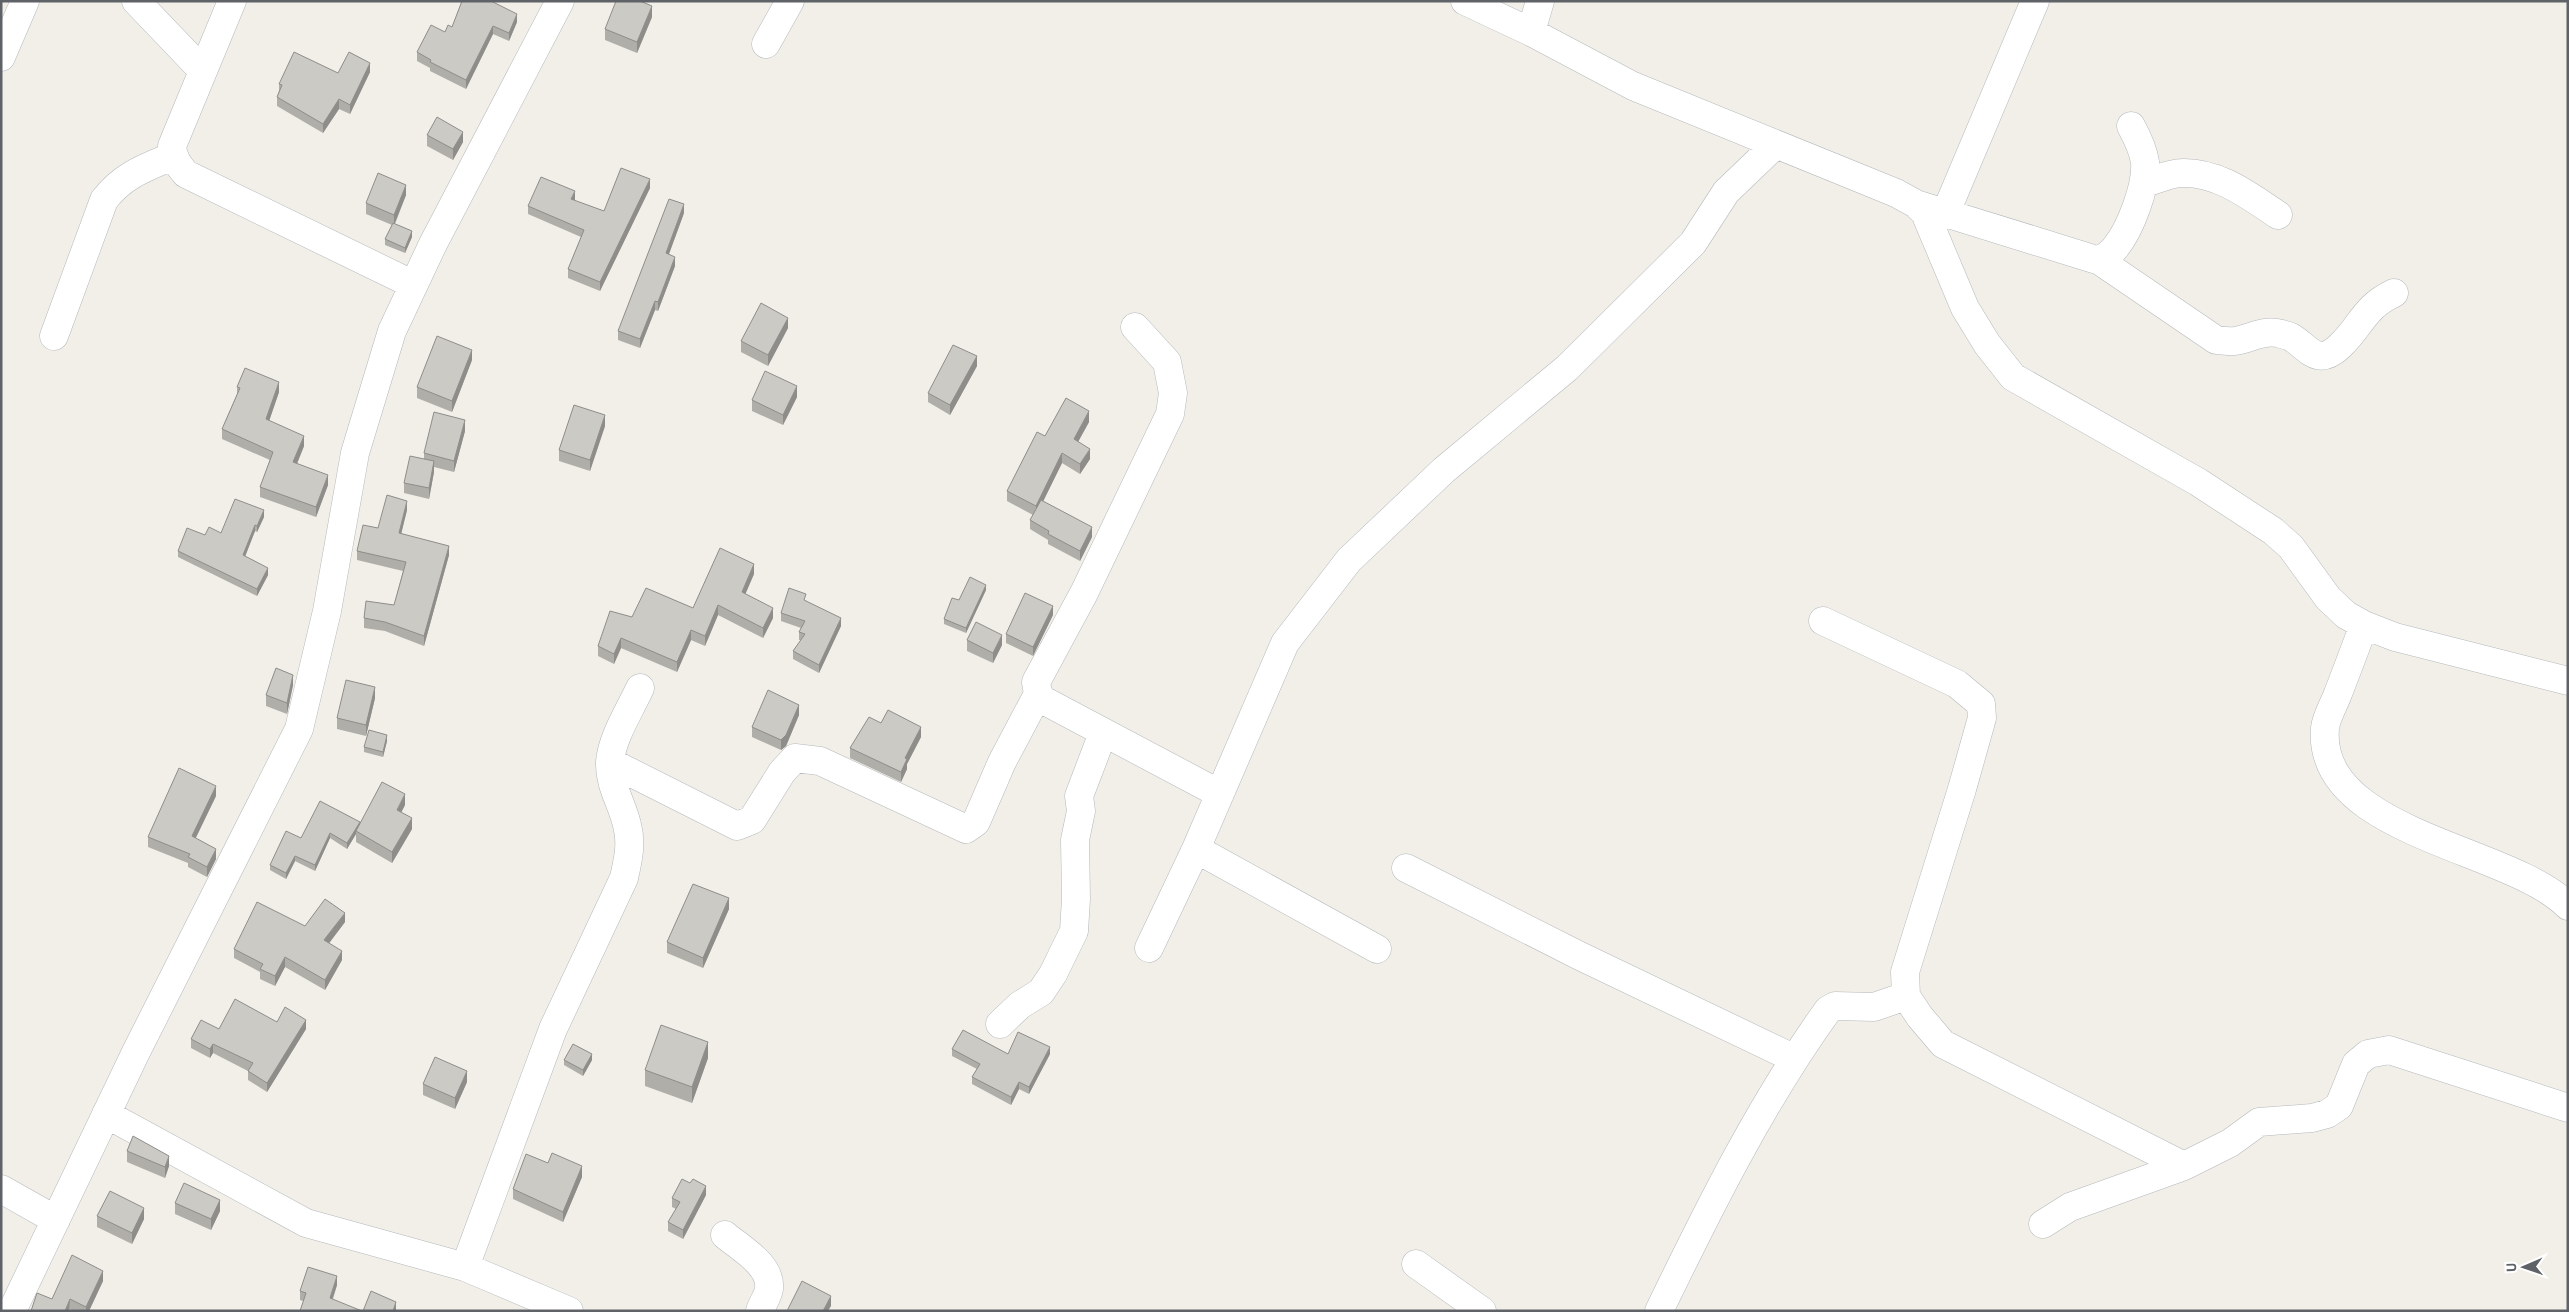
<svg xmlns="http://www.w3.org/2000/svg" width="2569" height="1312" viewBox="0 0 2569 1312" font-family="'Titillium Web',sans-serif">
  <rect width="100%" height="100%" fill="#f1efe8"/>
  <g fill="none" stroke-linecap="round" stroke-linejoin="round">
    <g stroke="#b5b8bc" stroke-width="29">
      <path id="minor" d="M136 1 203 71
        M232 1 172 146C173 158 178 165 186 174L412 284
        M1465 1 1531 32 1633 86 1896 193 1916 204 1925 213 1965 308 1987 344 2013 377 2198 482 2273 531 2291 547 2328 598 2346 615 2364 625 2395 637 2568 681
        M1531 32 1540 1
        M766 44 790 1
        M1 57 25 1
        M2144 183C2156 180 2170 173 2182 173 2219 172 2249 196 2278 215
        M1916 204 2100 261C2105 257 2111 253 2115 248 2130 230 2147 186 2145 162 2143 149 2137 137 2131 126
        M1946 212 2035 1
        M2100 261 2216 340C2222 340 2229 342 2235 341 2249 339 2262 330 2277 333 2281 334 2287 335 2291 337 2308 347 2317 368 2340 346 2362 325 2364 307 2394 293
        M1135 327 1167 362 1173 393 1170 414 1084 593 1036 682 1038 694 1043 700 1220 794
        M54 336 104 200C123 175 145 168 173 156
        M1823 621 1957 684 1981 704 1982 718 1962 789 1905 972 1906 996 1920 1017 1943 1044 2184 1166
        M2364 625C2355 649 2346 673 2337 696 2333 706 2326 718 2325 728 2316 834 2510 847 2568 906
        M610 762 737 826 752 820 782 772 795 758 820 761 966 829 976 822 1002 762 1038 694
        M1196 849 1377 949
        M1406 868 1580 956 1793 1058
        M1149 948 1196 849 1285 643 1349 560 1444 470 1567 368 1693 243 1726 192 1775 145
        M1000 1024 1020 1005 1041 992 1053 974 1074 931 1076 899 1075 840 1081 811 1079 796 1103 733
        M106 1114 306 1223 465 1267 569 1311
        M1 1189 56 1220
        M2043 1224 2070 1207 2184 1166 2230 1143 2259 1122 2312 1118 2327 1114 2339 1106 2356 1064 2368 1054 2389 1050 2568 1108
        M725 1235C740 1248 772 1265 769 1289 768 1296 762 1304 760 1311
        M1416 1264 1482 1311
        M465 1267 553 1029 624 878C628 860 632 843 627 825 622 803 609 785 610 762 612 737 630 710 640 688
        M12 1311 136 1052 299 729 327 611 355 453 392 331 433 244 560 1
        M1659 1311C1709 1208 1761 1103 1828 1010L1835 1006 1874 1007 1906 996"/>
    </g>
    <use href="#minor" stroke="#fff" stroke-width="28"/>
  </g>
  <path fill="#afaea9" d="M462 1H493V3L517 22 509 41 493 34 466 89 430 71V68L417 61V52L452 27Z
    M652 17 637 53 605 40V29Z
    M370 72 350 114 339 109 323 133 277 106V97L279 91V84L338 73Z
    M427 135 463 142 453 160 427 146Z
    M650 188 600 291 568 278V269L581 237 528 214V206L575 200 574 201 604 211Z
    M406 195 395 224 412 237 405 253 385 245V239L392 225 366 214V203Z
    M684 213 669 254 675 266 658 311 655 310 640 348 618 340V331Z
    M788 328 768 366 741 352V341Z
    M472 360 452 412 417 398V387Z
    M977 366 950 415 928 402V393Z
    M237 387 279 392 269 421 304 446 297 464 328 485 316 517 260 497V487L270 460 222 439V429L237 394Z
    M797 397 783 425 752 411V400Z
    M1089 422 1078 442 1090 459 1080 474 1062 463 1043 501 1092 537 1080 561 1048 544V540L1030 529V520L1033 515 1007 501V491L1045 436Z
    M605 426 590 471 559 461V450Z
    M465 431 454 472 434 467V472L429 499 404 493V483L424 459V453Z
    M407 510 401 533 449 555 424 646 385 631 364 628V618L394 605 403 571 357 560V551Z
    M264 517 257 532 255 531 245 556 268 575 257 596 178 557V551L205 535 221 533Z
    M754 574 745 594 773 618 763 638 718 615 705 646 691 640 677 672 621 648 614 664 598 656V646L632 617 693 608Z
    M986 590 966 633 944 624V619L959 600Z
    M806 601 841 626 819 673 793 659V651L801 640H799V632L801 628 781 621V613Z
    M1053 615 1033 656 1006 643V634Z
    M967 640 1002 645 993 663 967 651Z
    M293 685 287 714 266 706V695Z
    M375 698 366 736 337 729V718Z
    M799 715 786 746 781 750 752 737V727Z
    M881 723 921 737 907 764V769L901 782 850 758V748Z
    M387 741 383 757 364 752V747Z
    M216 796 195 838 216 859 207 877 188 867V863L148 847V837Z
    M405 805 401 812 412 829 392 863 356 842V834L347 849 330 838 315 871 295 861 286 879 270 870V865L301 838 360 822Z
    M729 909 703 968 667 953V942Z
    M345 922 329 943 342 960 325 990 285 967 275 986 260 979V972L234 958V949L305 926Z
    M277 1022 306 1029 267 1092 248 1080V1071L213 1053 210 1058 191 1048V1039L219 1029Z
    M952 1049 1008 1054H1050L1029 1094 1019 1089 1011 1105 972 1084V1077L977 1069 952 1056Z
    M708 1058 692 1103 645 1086V1070Z
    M564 1060H592L583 1076 564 1065Z
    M467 1082 455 1109 423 1095V1084Z
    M127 1151 169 1166 165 1178 127 1162Z
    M582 1177 563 1222 513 1199V1189Z
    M706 1195 683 1239 668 1231V1222L676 1209 672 1207V1198Z
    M175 1203 220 1211 211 1230 175 1214Z
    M97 1216 144 1219 132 1244 97 1227Z
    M103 1281 89 1311H72L70 1309 69 1311H31Z
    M337 1285 333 1299 303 1301 300 1300V1291Z"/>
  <path fill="#8f8d8a" d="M652 6V17L637 53V42Z
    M517 14V22L509 41V33Z
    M493 26V34L466 89V80Z
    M370 63V72L350 114V105Z
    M339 99V109L323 133V124Z
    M463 132V142L453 160V149Z
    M650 179V188L600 291V282Z
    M406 185V195L394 225V215Z
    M575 191V200L571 208V199Z
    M684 204V213L666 262V253Z
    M412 231V237L405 253V248Z
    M675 257V266L658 311V302Z
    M655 301V310L640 348V339Z
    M788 318V328L768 366V355Z
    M472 350V360L452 412V401Z
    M977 356V366L950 415V405Z
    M279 382V392L266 430V419Z
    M797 386V397L783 425V415Z
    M1089 411V422L1074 449V439Z
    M605 415V426L590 471V460Z
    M465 420V431L454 472V461Z
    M304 436V446L293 473V462Z
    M1090 449V459L1080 474V464Z
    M1062 453V463L1036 516V506Z
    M434 461V472L429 499V488Z
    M328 475V485L316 517V507Z
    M407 501V510L399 543V533Z
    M264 510V517L257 532V526Z
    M255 525V531L243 562V555Z
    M1092 527V537L1080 561V551Z
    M449 546V555L424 646V636Z
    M754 564V574L742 602V592Z
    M268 568V575L257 596V589Z
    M986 585V590L966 633V628Z
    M718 605V615L705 646V636Z
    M1053 606V615L1033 656V647Z
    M773 608V618L763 638V628Z
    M841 618V626L819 673V665Z
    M691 630V640L677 672V662Z
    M1002 635V645L993 663V653Z
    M621 638V648L614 664V654Z
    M293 675V685L287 714V703Z
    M375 687V698L366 736V725Z
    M799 705V715L786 746 781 750V740Z
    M921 727V737L907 764V769L901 782V772L905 758Z
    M387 735V741L383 757V752Z
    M216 786V796L192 846V836Z
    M405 794V805L397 821V810Z
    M412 818V829L392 863V852Z
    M360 822 357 832 356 831V834L347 849V843Z
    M330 833V838L315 871V865Z
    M216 849V859L207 877V867Z
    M295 856V861L286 879V873Z
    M729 898V909L703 968V958Z
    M345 913V922L324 950V940Z
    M342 951V960L325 990V980Z
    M285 957V967L275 986V976Z
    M306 1020V1029L267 1092V1083Z
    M708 1042V1058L692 1103V1087Z
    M213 1044V1053L210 1058V1049Z
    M1050 1047V1054L1029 1094V1087Z
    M592 1054V1060L583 1076V1070Z
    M467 1071V1082L455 1109V1098Z
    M1019 1082V1089L1011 1105V1097Z
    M169 1156V1166L165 1178V1167Z
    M582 1166V1177L563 1222V1212Z
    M706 1186V1195L683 1239V1230Z
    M220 1200V1211L211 1230V1219Z
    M144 1208V1219L132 1244V1233Z
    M103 1271V1281L89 1311H86V1307Z
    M337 1276V1285L330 1306V1298Z
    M831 1296V1306L828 1311H823Z
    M70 1299 69 1311H65Z
    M396 1302V1311H393Z"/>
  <path fill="#cccac5" stroke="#8f8d8a" d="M462 1H491L517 14 509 33 493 26 466 80 430 62 431 60 417 52 431 25 445 32 448 25 452 27Z
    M616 1H640L652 6 637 42 605 29Z
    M294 52 338 73 349 52 370 63 350 105 339 99 323 124 277 97 282 85 279 84Z
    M437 117 463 132 453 149 427 135Z
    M621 168 650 179 600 282 568 269 584 230 528 206 541 177 575 191 571 199 604 211Z
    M378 173 406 185 394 215 366 203Z
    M669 199 684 204 666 253 675 257 658 302 655 301 640 339 618 331Z
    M393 223 412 231 405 248 385 239Z
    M761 303 788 318 768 355 741 341Z
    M437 336 472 350 452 401 417 387Z
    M953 345 977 356 950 405 928 393Z
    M245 368 279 382 266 419 304 436 293 462 328 475 316 507 260 487 273 452 222 429 240 388 237 387Z
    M765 371 797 386 783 415 752 400Z
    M1066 398 1089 411 1074 439 1090 449 1080 464 1062 453 1036 506 1007 491 1037 432 1045 436Z
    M574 405 605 415 590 460 559 450Z
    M434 412 465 420 454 461 424 453Z
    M410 456 434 461 429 488 404 483Z
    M387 495 407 501 399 533 449 546 424 636 385 622 364 618 366 601 394 605 406 562 357 551 363 525 378 528Z
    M235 499 264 510 257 526 255 525 243 555 268 568 257 589 178 551 187 528 205 535 209 527 221 533Z
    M1041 500 1092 527 1080 551 1048 534 1049 531 1030 520Z
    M720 548 754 564 742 592 773 608 763 628 718 605 705 636 691 630 677 662 621 638 614 654 598 646 610 611 632 617 646 588 693 608Z
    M970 577 986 585 966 628 944 619 952 598 959 600Z
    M789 588 806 594 804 600 841 618 819 665 793 651 805 634 799 632 805 621 781 613Z
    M1025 593 1053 606 1033 647 1006 634Z
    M976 622 1002 635 993 653 967 640Z
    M276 668 293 675 287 703 266 695Z
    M346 680 375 687 366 725 337 718Z
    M768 690 799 705 786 735 781 740 752 727Z
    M888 710 921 727 905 758 907 759 901 772 850 748 869 717 881 723Z
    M369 730 387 735 383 752 364 747Z
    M179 768 216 786 192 836 216 849 207 867 188 857 190 854 148 837Z
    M382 782 405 794 397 810 412 818 392 852 356 831Z
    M320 801 360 822 347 843 330 833 315 865 295 856 286 873 270 865 286 831 301 838Z
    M693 884 729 898 703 958 667 942Z
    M325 899 345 913 324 940 342 951 325 980 285 957 275 976 260 969 263 964 234 949 257 902 305 926Z
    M235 999 277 1022 285 1007 306 1020 267 1083 248 1071 253 1063 213 1044 210 1049 191 1039 201 1020 219 1029Z
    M661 1025 708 1042 692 1087 645 1070Z
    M963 1030 1008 1054 1018 1032 1050 1047 1029 1087 1019 1082 1011 1097 972 1077 980 1064 952 1049Z
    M573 1044 592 1054 583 1070 564 1060Z
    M435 1057 467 1071 455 1098 423 1084Z
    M133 1136 169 1156 165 1167 127 1151Z
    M552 1153 582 1166 563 1212 513 1189 526 1154 548 1163Z
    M682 1179 690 1183 693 1179 706 1186 683 1230 668 1222 680 1202 672 1198Z
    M184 1183 220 1200 211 1219 175 1203Z
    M110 1191 144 1208 132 1233 97 1216Z
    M72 1255 103 1271 86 1307 70 1299 65 1311H31L37 1293 52 1299Z
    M308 1267 337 1276 330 1298 362 1311H300L306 1293 300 1291Z
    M802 1281 831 1296 823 1311H787Z
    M371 1291 396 1302 393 1311H363Z"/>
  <rect width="2569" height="1312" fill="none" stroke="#5f6368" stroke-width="5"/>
  <g transform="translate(2524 1267) rotate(268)" stroke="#ffffff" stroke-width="4" paint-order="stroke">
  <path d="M0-4L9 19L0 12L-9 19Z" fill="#5f6368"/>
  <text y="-8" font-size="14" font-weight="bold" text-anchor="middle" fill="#5f6368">U</text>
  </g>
</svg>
